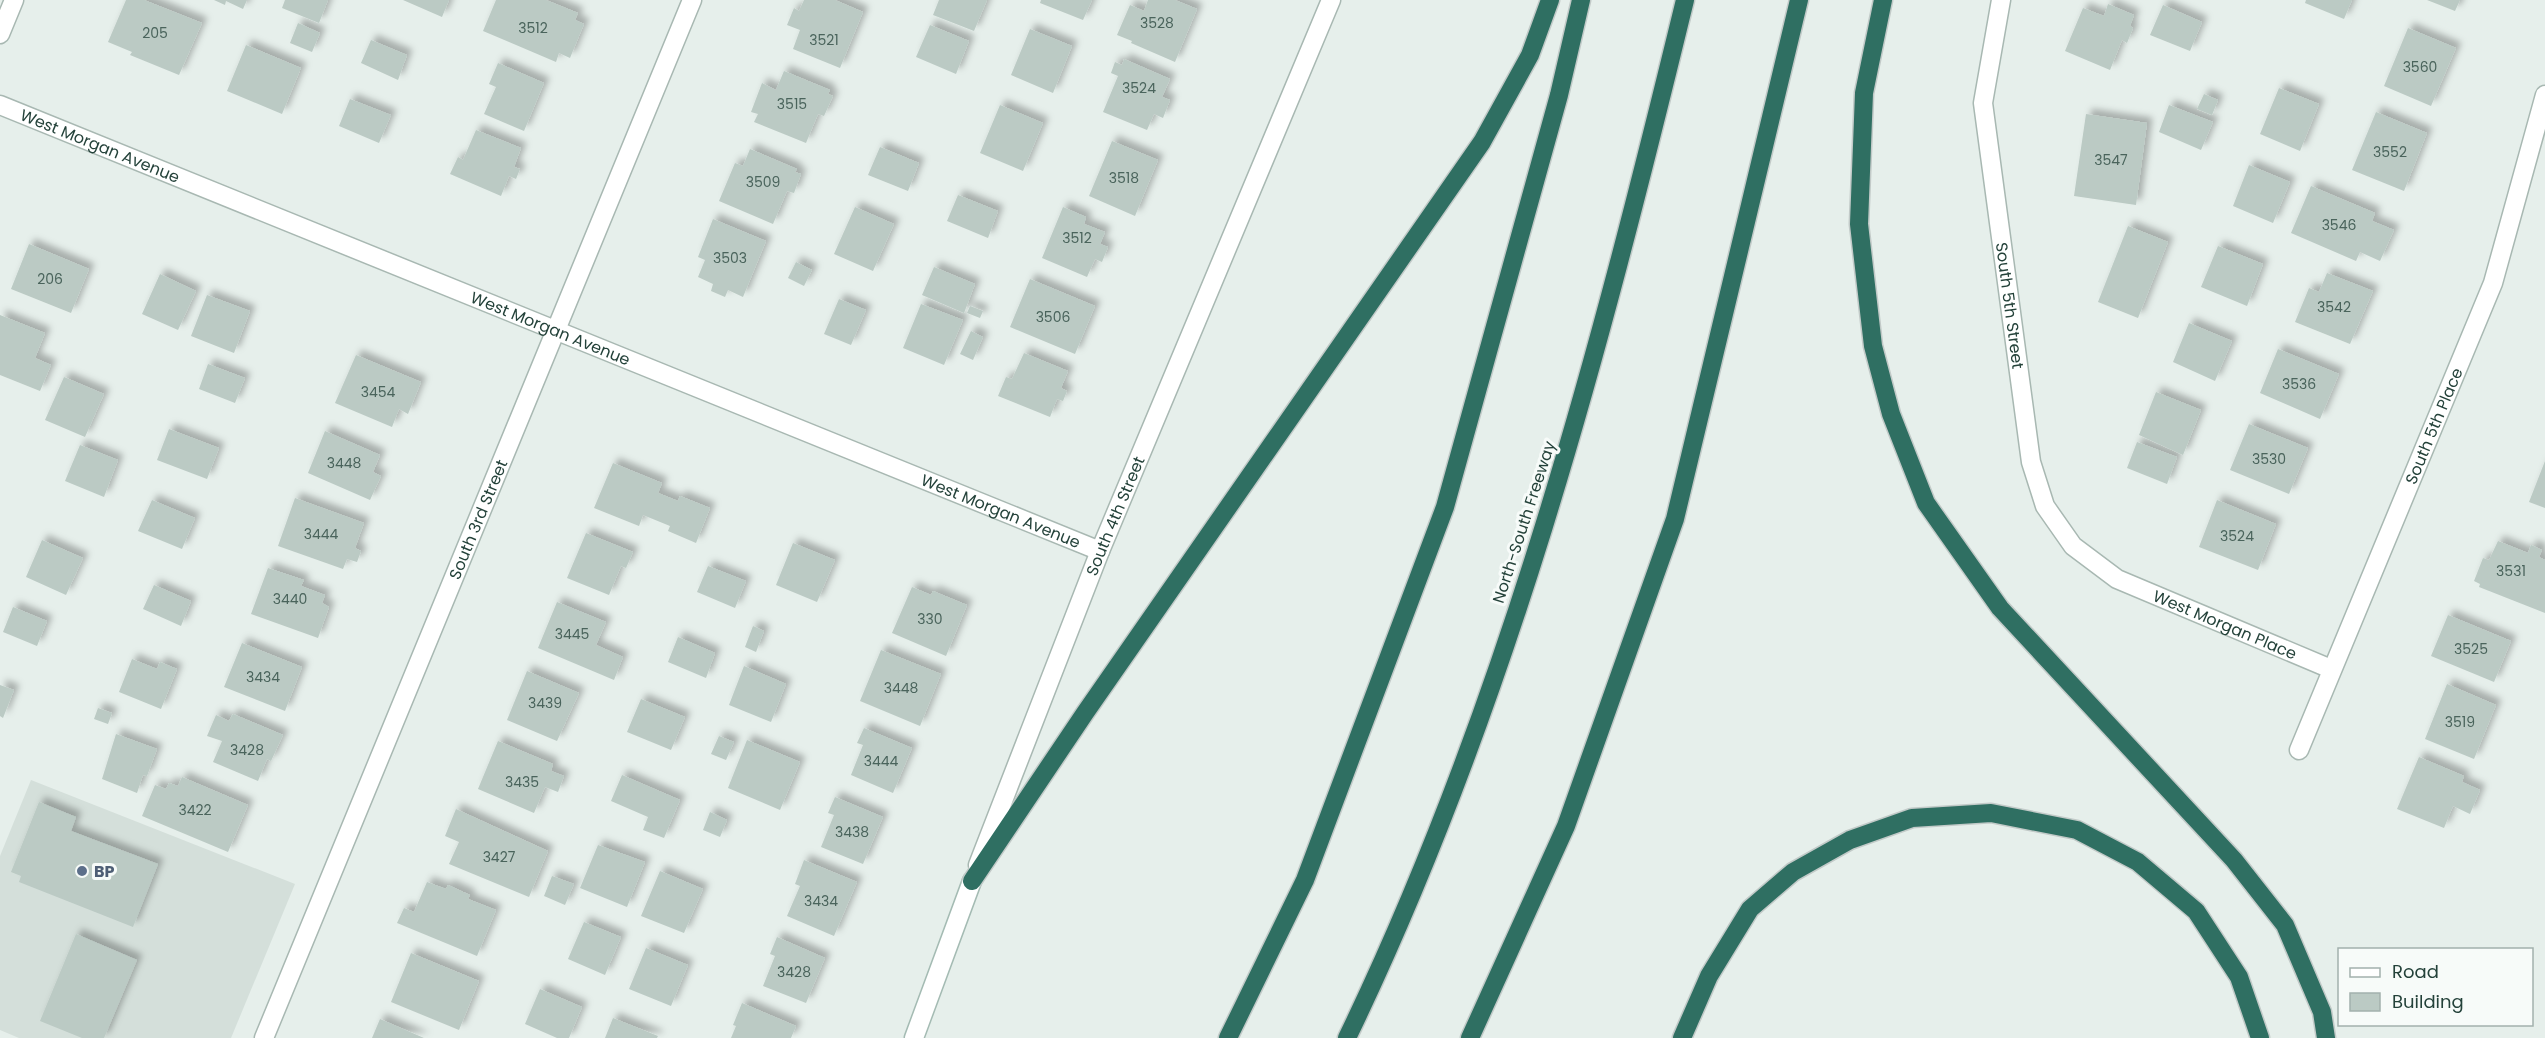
<svg xmlns="http://www.w3.org/2000/svg" width="2545" height="1038" viewBox="0 0 2545 1038" font-family="Poppins,sans-serif">
  <defs>
    <filter id="shadow"><feDropShadow dx="5.5" dy="-5.5" stdDeviation="3" flood-color="#0004"/></filter>
  </defs>
  <rect width="100%" height="100%" fill="#e6efeb"/>
  <path fill="#d4dfda" d="M31 780 295 884 231 1038H19L0 1030V856Z"/>
  <path fill="#bbcac4" filter="url(#shadow)" d="M126 0H144L202 23 179 75 130 55 132 52 108 42Z
    M214 0H247L243 9 226 1 225 5Z
    M285 0H328L319 23 282 8Z
    M403 0H449L442 17Z
    M496 0H546L578 13 575 20 584 24 570 58 559 53 556 62 483 31Z
    M804 0H835L863 12 840 68 793 49 800 30 787 25 794 8 799 11Z
    M939 0H987L974 31 933 15Z
    M1041 0H1092L1083 20 1040 3Z
    M1148 0H1175L1197 9 1175 62 1131 43 1132 41 1117 35 1130 5 1144 11Z
    M2306 0H2352L2344 19 2305 3Z
    M2427 0H2460L2455 11Z
    M2108 4 2134 15 2130 26 2133 28 2127 43 2122 40 2110 70 2065 51 2083 8 2104 16Z
    M2163 5 2202 22 2190 51 2150 35Z
    M298 23 320 33 312 52 290 43Z
    M930 25 969 41 956 74 916 57Z
    M2408 28 2456 48 2431 106 2384 86Z
    M1030 29 1072 46 1053 93 1011 75Z
    M371 40 407 55 398 80 361 63Z
    M246 45 301 68 282 114 227 91Z
    M1124 59 1170 79 1162 97 1170 100 1163 118 1154 114 1147 130 1103 112 1118 76 1111 73 1115 62 1122 65Z
    M498 63 544 83 524 131 484 114 496 87 489 84Z
    M784 71 830 90 828 94 833 96 824 116 818 114 806 143 754 122 758 114 751 112 762 83 776 90Z
    M2279 88 2319 104 2300 151 2260 134Z
    M2204 94 2218 100 2212 115 2197 109Z
    M350 99 391 115 379 143 339 126Z
    M1000 105 1043 123 1023 171 980 153Z
    M2169 105 2213 122 2201 150 2159 132Z
    M2376 112 2427 133 2404 191 2352 170Z
    M2086 114 2147 123 2136 205 2074 196Z
    M476 130 521 148 514 167 520 169 516 179 509 176 501 196 450 174 458 157 463 160Z
    M1112 141 1158 160 1135 216 1089 196Z
    M880 147 919 163 908 191 868 175Z
    M750 149 797 169 795 172 801 174 794 193 787 191 773 224 719 201 735 163 743 166Z
    M2249 165 2290 182 2273 223 2233 206Z
    M2311 186 2375 213 2372 221 2394 230 2380 261 2360 252 2356 261 2291 233Z
    M958 195 998 211 988 238 947 221Z
    M855 207 894 224 873 271 834 254Z
    M1063 207 1086 217 1084 224 1105 232 1100 244 1108 247 1102 262 1095 259 1087 277 1042 258Z
    M713 219 766 241 743 297 728 290 725 297 711 291 713 284 698 277 705 260 698 257Z
    M2128 226 2168 242 2138 318 2098 302Z
    M29 244 89 269 71 313 11 289Z
    M2218 246 2263 264 2247 306 2201 287Z
    M796 262 812 270 804 286 788 278Z
    M934 267 975 284 964 313 922 295Z
    M2327 273 2373 291 2350 344 2295 322 2309 288 2319 292Z
    M160 274 196 291 178 330 142 314Z
    M1030 279 1095 306 1075 354 1010 327Z
    M207 295 250 311 234 353 191 336Z
    M839 299 866 310 851 345 824 334Z
    M921 304 963 320 944 365 903 348Z
    M970 306 983 311 980 318 967 313Z
    M0 315 45 333 35 358 51 365 40 391 0 375Z
    M2189 323 2232 341 2215 381 2173 362Z
    M971 331 983 337 973 360 960 354Z
    M2278 349 2339 374 2320 419 2260 393Z
    M1024 353 1068 371 1061 388 1067 391 1063 401 1057 399 1050 417 998 396 1006 377 1012 379Z
    M356 355 421 382 408 414 399 409 392 427 335 403Z
    M208 364 245 378 235 403 199 389Z
    M64 377 104 394 85 437 45 420Z
    M2156 392 2201 410 2183 455 2139 435Z
    M2249 424 2308 448 2289 494 2230 470Z
    M169 429 219 448 207 479 157 460Z
    M325 431 380 455 373 472 381 476 370 500 308 473Z
    M2137 442 2177 457 2167 484 2127 468Z
    M80 445 118 460 104 497 65 481Z
    M2545 461V508L2529 502Z
    M613 463 662 483 658 493 678 501 680 496 710 508 696 543 668 531 670 526 643 515 639 526 594 508Z
    M295 498 364 523 355 548 361 551 357 562 347 559 343 569 278 546Z
    M152 500 195 518 182 549 138 531Z
    M2217 500 2276 524 2258 570 2199 547Z
    M586 533 633 552 626 568 621 566 609 595 567 578Z
    M42 540 83 558 66 595 26 577Z
    M2498 541 2528 553 2531 545 2542 550 2539 557 2545 560V613L2479 587 2480 584 2474 581 2483 558 2489 560Z
    M793 543 835 560 817 602 776 585Z
    M708 566 746 581 735 608 697 592Z
    M268 568 304 580 301 586 325 595 322 603 329 607 318 638 251 614Z
    M154 585 191 601 181 626 143 609Z
    M912 587 931 595 933 591 967 605 946 656 892 633Z
    M557 602 606 622 596 645 623 657 614 680 538 648Z
    M13 607 47 621 37 646 3 632Z
    M2448 615 2511 641 2494 682 2431 656Z
    M753 626 764 631 756 652 745 647Z
    M678 637 715 653 706 678 668 662Z
    M242 643 302 667 285 711 224 687Z
    M881 650 941 674 920 726 860 701Z
    M132 659 157 669 160 662 177 669 161 709 119 692Z
    M744 666 786 684 771 722 729 705Z
    M527 671 579 693 557 741 507 720Z
    M2447 684 2496 705 2474 759 2425 739Z
    M0 685 14 690 3 718 0 716Z
    M641 699 685 717 671 750 627 732Z
    M98 708 112 713 108 724 94 719Z
    M233 714 283 735 271 761 267 759 258 781 213 762 222 741 207 736 216 715 229 721Z
    M864 728 912 748 893 793 851 775 863 745 857 743Z
    M116 734 157 749 147 776 143 775 137 793 102 779Z
    M719 736 734 742 726 760 711 754Z
    M747 740 800 762 780 810 728 788Z
    M498 741 553 764 551 771 564 776 558 792 545 787 534 813 478 789Z
    M2419 757 2464 776 2462 782 2480 790 2470 814 2453 806 2444 828 2397 809Z
    M622 775 680 800 664 838 643 830 648 817 611 801Z
    M182 777 248 805 228 852 142 816 155 785 166 789 169 783 178 786Z
    M835 797 883 817 863 864 821 847 834 815 828 813Z
    M39 802 76 817 71 831 158 864 133 927 19 882 21 876 11 872Z
    M456 809 548 851 529 897 449 864 459 842 445 836Z
    M710 812 727 820 720 837 703 830Z
    M598 845 645 862 627 907 580 888Z
    M804 860 857 882 834 936 787 916 800 886 795 884Z
    M660 871 703 889 684 933 641 916Z
    M552 876 574 884 565 905 544 896Z
    M427 882 446 889 448 885 470 895 468 899 496 910 477 956 397 923 404 908 414 912Z
    M584 922 621 937 605 975 568 959Z
    M76 934 137 960 104 1038H82L40 1021Z
    M777 937 825 958 806 1003 763 986 775 956 770 954Z
    M646 948 688 965 671 1006 629 989Z
    M411 953 479 981 459 1030 391 1002Z
    M540 989 582 1007 569 1038H557L525 1024Z
    M742 1003 796 1026 791 1038H731L736 1026 733 1025Z
    M613 1018 658 1036 657 1038H605Z
    M380 1019 424 1038H372Z"/>
  <g fill="none" stroke-linecap="round" stroke-linejoin="round">
    <g stroke="#a8b8b2" stroke-width="21">
      <g id="street">
        <path id="s1" d="M2001 0 1983 103 2031 462 2045 506 2073 546 2117 579 2331 669"/>
        <path d="M0 34 14 0"/>
        <path id="s2" d="M0 105 1100 551"/>
        <path id="s3" d="M2299 750 2493 283 2545 95"/>
        <path id="s4" d="M978 865 1100 551 1331 0"/>
        <path id="s5" d="M264 1038 692 0"/>
      </g>
    </g>
    <g stroke="#a4bbb3" stroke-width="21">
      <path id="secondary" d="M914 1038 972 881"/>
    </g>
    <g stroke="#c2cac8" stroke-width="21">
      <path id="highway" d="M1883 0 1864 93 1859 224 1873 346 1891 414 1926 503 2000 608 2234 860 2285 925 2322 1012 2326 1038
        M972 881 1085 713 1482 142 1530 55 1550 0
        M1228 1038 1305 880 1445 507 1559 95 1581 0
        M1347 1038C1506 709 1599 353 1685 0
        M1470 1038 1566 826 1675 519 1799 0
        M1682 1038 1709 976 1750 909 1793 872 1850 840 1912 818 1991 813 2077 830 2138 862 2196 911 2239 977 2260 1038"/>
    </g>
    <use href="#street" stroke="#fff" stroke-width="18"/>
    <use href="#secondary" stroke="#fff" stroke-width="18"/>
    <use href="#highway" stroke="#2f6f62" stroke-width="18"/>
  </g>
  <circle fill="#5c6f8a" stroke="#f7fbf9" stroke-width="2" cx="82" cy="871" r="6"/>
  <g text-anchor="middle" dominant-baseline="central" stroke-width="6" stroke-linejoin="round" paint-order="stroke">
    <g font-size="14" fill="#4a645c">
      <text x="1157" y="23">3528</text>
      <text x="533" y="28">3512</text>
      <text x="155" y="33">205</text>
      <text x="824" y="40">3521</text>
      <text x="2420" y="67">3560</text>
      <text x="1139" y="88">3524</text>
      <text x="792" y="104">3515</text>
      <text x="2390" y="152">3552</text>
      <text x="2111" y="160">3547</text>
      <text x="1124" y="178">3518</text>
      <text x="763" y="182">3509</text>
      <text x="2339" y="225">3546</text>
      <text x="1077" y="238">3512</text>
      <text x="730" y="258">3503</text>
      <text x="50" y="279">206</text>
      <text x="2334" y="307">3542</text>
      <text x="1053" y="317">3506</text>
      <text x="2299" y="384">3536</text>
      <text x="378" y="392">3454</text>
      <text x="2269" y="459">3530</text>
      <text x="344" y="463">3448</text>
      <text x="321" y="534">3444</text>
      <text x="2237" y="536">3524</text>
      <text x="2511" y="571">3531</text>
      <text x="290" y="599">3440</text>
      <text x="930" y="619">330</text>
      <text x="572" y="634">3445</text>
      <text x="2471" y="649">3525</text>
      <text x="263" y="677">3434</text>
      <text x="901" y="688">3448</text>
      <text x="545" y="703">3439</text>
      <text x="2460" y="722">3519</text>
      <text x="247" y="750">3428</text>
      <text x="881" y="761">3444</text>
      <text x="522" y="782">3435</text>
      <text x="195" y="810">3422</text>
      <text x="852" y="832">3438</text>
      <text x="499" y="857">3427</text>
      <text x="821" y="901">3434</text>
      <text x="794" y="972">3428</text>
    </g>
    <g font-size="16" fill="#24423a" stroke="#f7fbf9">
      <text stroke="none"><textPath href="#s2" startOffset="108">West Morgan Avenue</textPath></text>
      <text stroke="none"><textPath href="#s1" startOffset="309">South 5th Street</textPath></text>
      <text stroke="none"><textPath href="#s2" startOffset="594">West Morgan Avenue</textPath></text>
      <text stroke="none"><textPath href="#s3" startOffset="351">South 5th Place</textPath></text>
      <text stroke="none"><textPath href="#s2" startOffset="1080">West Morgan Avenue</textPath></text>
      <text stroke="none"><textPath href="#s4" startOffset="375">South 4th Street</textPath></text>
      <text stroke="none"><textPath href="#s5" startOffset="561">South 3rd Street</textPath></text>
      <text transform="translate(1524 522) rotate(-72)">North-South Freeway</text>
      <text stroke="none"><textPath href="#s1" startOffset="734">West Morgan Place</textPath></text>
    </g>
    <g font-size="16" font-weight="bold" fill="#4e5e75" stroke="#f7fbf9" text-anchor="start">
      <text x="94" y="871">BP</text>
    </g>
  </g>
  <rect x="2338" y="948" width="195" height="78" fill="#f7fbf9" stroke="#a3b1ad" stroke-width="1.5"/>
  <rect x="2350" y="968" width="30" height="9" fill="#ffffff" stroke="#a3b1ad" stroke-width="1.5"/>
  <text x="2392" y="978" font-size="18" fill="#24423a">Road</text>
  <rect x="2350" y="993" width="30" height="18" fill="#bbcac4" stroke="#a3b1ad" stroke-width="1.5"/>
  <text x="2392" y="1008" font-size="18" fill="#24423a">Building</text>
</svg>
